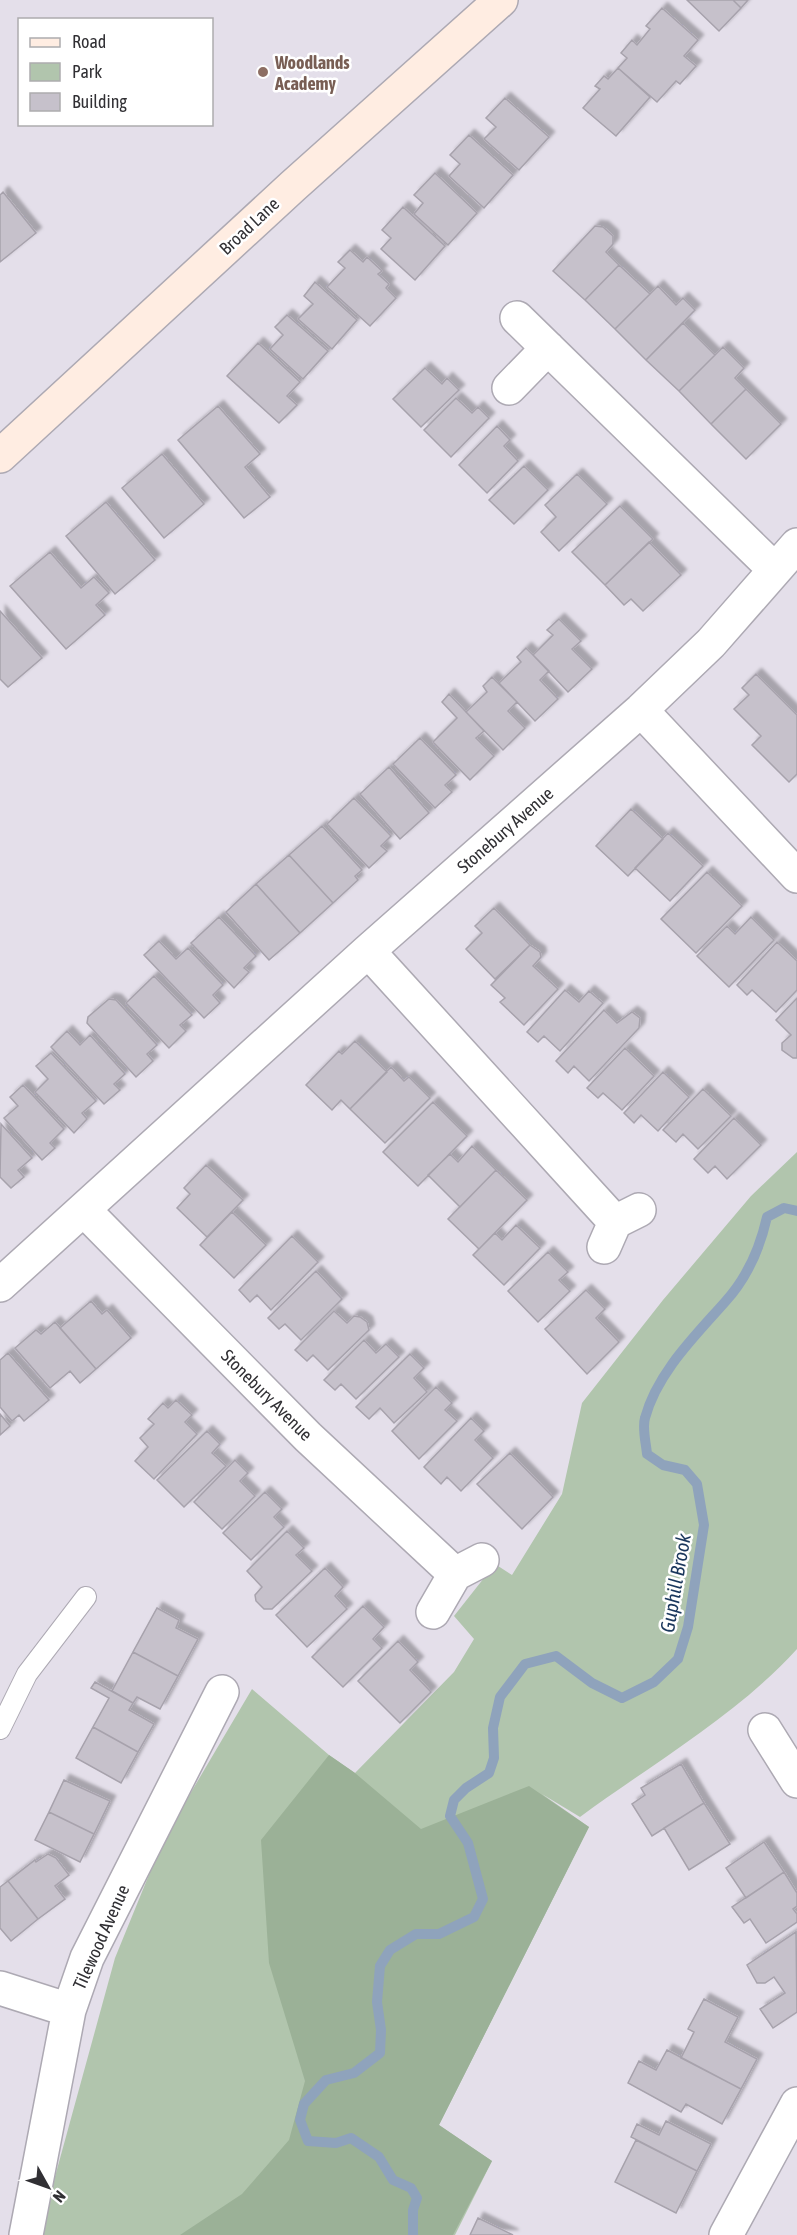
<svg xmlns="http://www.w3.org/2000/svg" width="797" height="2235" viewBox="0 0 797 2235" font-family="'Asap Condensed',sans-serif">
  <defs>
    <filter id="shadow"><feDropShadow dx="5.5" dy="-5.5" stdDeviation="1.5" flood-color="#0004"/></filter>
  </defs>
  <rect width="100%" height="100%" fill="#e4dfea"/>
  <path fill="#b1c5ad" d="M797 1152V1649C736 1716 653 1763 580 1817L542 1794 589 1827 439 2125 492 2161 455 2235H39L115 1958 164 1838 252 1689 329 1755 355 1773 454 1672 474 1639 454 1616 495 1564 512 1575 562 1494 582 1403 663 1300 751 1196Z"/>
  <path fill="#9bb197" d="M329 1755 355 1773 421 1829 529 1786 589 1827 439 2125 492 2161 453 2235H180L242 2194 289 2140 305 2081 269 1963 261 1840Z"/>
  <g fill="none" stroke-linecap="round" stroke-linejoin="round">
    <path stroke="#8fa3bc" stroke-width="10" d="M413 2235V2210L417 2198 411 2188 393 2180 379 2157 351 2138 336 2143 308 2141 300 2120 304 2104 326 2080 354 2073 380 2053 381 2030 377 2002 380 1966 390 1950 416 1934H439L474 1917 483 1899 468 1843 450 1816 454 1800 466 1788 489 1773 494 1758 493 1728 500 1697 525 1664 556 1656 592 1683 622 1698 654 1682 678 1659 688 1627 704 1525 697 1484 685 1470 663 1465 647 1454C646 1443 642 1428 645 1418 657 1373 695 1336 725 1302 746 1279 760 1248 767 1217L784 1208 797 1211"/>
  </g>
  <path fill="#c6c1cb" stroke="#a7a2ac" stroke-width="1.5" filter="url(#shadow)" d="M687 0H733L741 8 719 31Z
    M733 0H748L741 8Z
    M662 8 698 40 684 56 696 66 680 84 676 81 657 102 618 68 627 58 621 53 632 40 637 45 650 29 646 26Z
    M618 68 650 97 616 136 583 108 600 89 595 86 604 76 608 79Z
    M505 98 549 137 519 170 484 139 496 127 486 118Z
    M469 135 513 175 484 208 449 176 460 164 450 155Z
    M435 173 477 213 448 245 414 214 423 203 414 195Z
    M3 192 36 233 0 262V195Z
    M403 207 445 246 415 280 381 249 391 238 382 230Z
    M595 226 603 227 613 236V244L606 252 619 265 585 300 553 271Z
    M350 250 363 262 367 257 382 271 378 274 389 284 386 288 396 298 370 326 327 287 345 268 338 262Z
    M619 265 650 294 615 329 585 300Z
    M315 282 357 320 332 349 298 319 313 304 304 296Z
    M658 286 676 305 683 298 695 310 646 360 615 329Z
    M287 315 328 351 303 379 270 349 283 335 275 327Z
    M683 323 715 355 679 391 646 360Z
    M258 343 300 382 287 396 297 405 279 423 227 376Z
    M723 347 744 368 735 378 746 389 711 424 679 391Z
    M425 368 442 384 447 378 459 390 421 427 393 399Z
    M746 389 781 424 746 459 711 424Z
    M456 398 472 413 478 407 489 418 451 457 424 430Z
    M218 406 260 454 245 467 270 497 244 518 178 440Z
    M497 426 510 440 504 446 518 461 487 493 459 465Z
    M162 454 204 504 164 538 122 488Z
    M524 466 548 490 514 524 489 500Z
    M577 474 607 504 559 551 541 532 556 517 545 505Z
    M106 502 155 560 115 594 66 536Z
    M620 506 653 539 605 585 572 552Z
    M649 542 681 575 643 611 631 599 624 605 605 585Z
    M50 552 81 588 94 577 109 593 96 605 105 615 66 649 10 586Z
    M0 611 42 658 8 687 0 679Z
    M559 619 581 641 572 649 592 669 568 692 533 655 553 635 547 630Z
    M526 648 549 671 540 680 558 699 535 721 499 683 521 662 517 657Z
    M756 674 797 715V774L789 782 752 745 761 736 734 709 749 695 742 688Z
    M492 677 517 702 508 711 525 728 503 750 466 712 487 692 483 686Z
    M449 694 484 731 476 738 494 756 470 780 433 742 457 718 442 702Z
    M420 738 456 775 445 785 452 792 435 808 393 764Z
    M389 767 429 813 400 839 360 794Z
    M354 798 391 836 381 846 387 851 369 868 327 824Z
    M631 809 663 839 628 876 596 846Z
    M322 826 362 870 355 876 358 880 333 903 289 855Z
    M668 833 703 866 670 901 635 868Z
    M289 855 333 903 300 933 256 884Z
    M707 872 742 906 696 953 661 919Z
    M256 884 300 933 269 960 226 912Z
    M494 908 530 945 495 979 466 949 482 933 475 926Z
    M219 917 256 956 244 968 249 972 234 988 191 943Z
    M751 917 774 940 729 987 697 956 727 926 735 934Z
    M159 941 176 959 188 948 223 985 213 995 220 1003 204 1018 144 955Z
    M777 942 797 961V990L776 1012 752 990 747 995 737 985Z
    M530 945 540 952 541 957 533 966 558 989 524 1025 500 1002 505 998 491 985Z
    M154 976 192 1015 180 1025 186 1031 169 1048 126 1003Z
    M565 990 579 1002 589 991 603 1003 560 1051 544 1036 538 1042 527 1032Z
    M797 998V1058H793L782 1050V1043L791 1035 776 1020Z
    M109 999 116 1000 157 1045 147 1054 153 1061 136 1077 87 1023 88 1017Z
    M604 1010 617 1023 632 1012 640 1018 639 1028 589 1081 574 1066 568 1073 556 1061Z
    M67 1031 80 1045 90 1035 125 1074 114 1084 120 1090 104 1104 51 1047Z
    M355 1041 387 1072 350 1109 341 1100 332 1110 306 1085 339 1051 342 1054Z
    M625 1048 654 1076 622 1110 603 1093 598 1098 587 1088Z
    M51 1053 96 1101 82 1113 87 1119 74 1133 35 1092 48 1079 36 1066Z
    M391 1067 404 1081 409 1077 430 1098 385 1143 350 1109Z
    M663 1072 689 1097 658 1131 641 1115 634 1123 624 1113Z
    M23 1085 64 1129 50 1143 55 1148 42 1160 4 1118 18 1106 10 1097Z
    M703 1089 731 1116 698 1149 683 1134 676 1142 663 1130Z
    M433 1102 467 1136 418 1186 383 1152Z
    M734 1118 761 1145 727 1179 715 1166 708 1173 694 1159Z
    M1 1124 32 1158 18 1170 24 1177 11 1188 0 1177Z
    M472 1146 496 1170 460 1207 428 1175 450 1154 458 1162Z
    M206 1165 243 1200 207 1237 177 1208 190 1194 184 1188Z
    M496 1170 527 1200 479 1249 448 1219Z
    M232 1212 266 1245 234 1278 200 1245Z
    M516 1225 540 1248 504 1285 473 1255 495 1233 502 1240Z
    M292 1236 318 1262 271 1310 257 1295 250 1302 239 1290Z
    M548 1252 568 1272 559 1280 570 1291 538 1322 508 1291Z
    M316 1271 342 1299 301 1340 285 1324 279 1329 268 1318Z
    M586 1290 605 1309 596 1318 619 1342 587 1374 545 1329Z
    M91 1301 102 1314 107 1310 131 1338 96 1369 60 1328Z
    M334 1311 347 1323 354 1316 360 1317 367 1322 369 1330 328 1370 313 1355 307 1361 295 1350Z
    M55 1322 96 1369 80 1383 70 1371 50 1388 15 1348 36 1330 41 1334Z
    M364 1340 376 1353 386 1344 399 1357 356 1399 341 1384 335 1390 324 1380Z
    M8 1353 49 1400 24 1421 19 1415 12 1421 0 1407V1360Z
    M410 1354 424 1368 414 1378 427 1392 394 1423 380 1408 369 1419 356 1407Z
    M436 1387 452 1403 445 1410 457 1421 419 1459 392 1431Z
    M176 1400 192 1415 185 1422 197 1434 154 1479 135 1461 148 1447 140 1438 154 1424 148 1419 163 1403 168 1408Z
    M0 1414 10 1426 0 1435Z
    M471 1418 484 1431 475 1440 493 1458 461 1491 447 1477 441 1484 424 1467Z
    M207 1431 220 1444 212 1453 226 1466 184 1507 157 1480Z
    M510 1453 553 1497 522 1529 477 1484Z
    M235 1460 248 1473 240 1481 255 1496 222 1529 194 1502Z
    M265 1492 282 1509 274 1517 284 1527 251 1560 223 1533Z
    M287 1531 304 1548 296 1555 312 1571 272 1609H264L256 1601 255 1595 262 1587 247 1571Z
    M325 1568 343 1587 335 1596 347 1609 307 1647 276 1615Z
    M363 1606 384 1627 373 1639 382 1648 343 1687 312 1657Z
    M157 1608 179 1620 176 1628 198 1639 178 1676 133 1652Z
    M398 1641 418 1662 410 1670 431 1692 400 1723 358 1681Z
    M133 1652 178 1676 160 1709 137 1697 133 1703 112 1691Z
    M95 1682 133 1703 129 1710 154 1724 138 1752 93 1727 109 1698 91 1688Z
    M93 1727 138 1752 121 1783 76 1758Z
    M681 1764 704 1803 652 1836 632 1804 645 1795 641 1788Z
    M64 1780 110 1801 94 1834 49 1812Z
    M704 1803 730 1844 689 1870 664 1828Z
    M49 1812 94 1834 80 1862 35 1840Z
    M764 1842 784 1872 746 1898 726 1868Z
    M48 1854 56 1858 69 1875 55 1886 65 1899 38 1919 8 1881 35 1860 36 1862Z
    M784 1872 797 1893V1906L793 1909 797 1914V1922L766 1943 750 1919 744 1923 732 1907Z
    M8 1881 38 1919 11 1941 0 1928V1887Z
    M796 1932 797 2012 773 2028 760 2009 785 1993 774 1977 765 1983H757L747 1965Z
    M704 1999 738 2017 725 2042 757 2059 741 2089 681 2058 694 2032 688 2029Z
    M667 2050 741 2089 722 2124 686 2104 681 2112 628 2083 639 2061 656 2070Z
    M666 2121 711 2144 697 2171 631 2137 637 2124 659 2135Z
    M636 2140 697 2171 676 2213 615 2182Z
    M478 2218 513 2235H470Z"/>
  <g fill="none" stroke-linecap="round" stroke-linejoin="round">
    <g stroke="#ada9b3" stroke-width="22">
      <path id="lane" d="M0 1729 27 1674 86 1597"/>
    </g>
    <g stroke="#ada9b3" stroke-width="36">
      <path id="street" d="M517 318 775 570
        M509 388 548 348
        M641 710 797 876
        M368 951 615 1222
        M84 1210 308 1437 455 1574
        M604 1247 615 1222 639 1210
        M0 1285 368 951 641 710 711 643 797 545
        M433 1612 455 1574 482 1560
        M765 1730 797 1781
        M0 1988 69 2010
        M26 2235 69 2010 87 1958 222 1692
        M726 2235 797 2104"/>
    </g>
    <g stroke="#ada9b3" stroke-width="36">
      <path id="secondary" d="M0 456 293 186 501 0"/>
    </g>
    <use href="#lane" stroke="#fff" stroke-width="20"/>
    <use href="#street" stroke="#fff" stroke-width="33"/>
    <use href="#secondary" stroke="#ffede2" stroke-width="33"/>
  </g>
  <circle fill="#8d6e63" stroke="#fff" stroke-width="2" cx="263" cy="72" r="6"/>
  <g text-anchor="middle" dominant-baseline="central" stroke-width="5" stroke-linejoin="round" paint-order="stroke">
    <g font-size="18" font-weight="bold" fill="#785e54" stroke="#fff" text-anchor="start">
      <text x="275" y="62">Woodlands<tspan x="275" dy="21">Academy</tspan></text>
    </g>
    <g font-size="18" fill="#313034" stroke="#fff">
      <text transform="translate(249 226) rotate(-43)">Broad Lane</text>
      <text transform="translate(505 830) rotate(-41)">Stonebury Avenue</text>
      <text transform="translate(267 1395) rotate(45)">Stonebury Avenue</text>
      <text transform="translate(101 1937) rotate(-66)">Tilewood Avenue</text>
    </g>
    <g font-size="20" font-style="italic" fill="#1a375c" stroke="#fff">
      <text transform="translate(675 1583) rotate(-80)">Guphill Brook</text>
    </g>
  </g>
  <rect x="18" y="18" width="195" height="108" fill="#ffffff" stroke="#adacae" stroke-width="1.5"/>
  <rect x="30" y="38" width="30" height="9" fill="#ffede2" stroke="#adacae" stroke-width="1.5"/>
  <text x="72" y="48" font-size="18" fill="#313034">Road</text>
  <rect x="30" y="63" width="30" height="18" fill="#b1c5ad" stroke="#adacae" stroke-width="1.5"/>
  <text x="72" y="78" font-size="18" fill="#313034">Park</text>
  <rect x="30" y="93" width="30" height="18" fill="#c6c1cb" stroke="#adacae" stroke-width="1.5"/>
  <text x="72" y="108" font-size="18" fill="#313034">Building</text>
  <g transform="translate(48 2187) rotate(130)" stroke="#ffffff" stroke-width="4.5" paint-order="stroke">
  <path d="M0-4.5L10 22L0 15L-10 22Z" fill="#313034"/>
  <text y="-9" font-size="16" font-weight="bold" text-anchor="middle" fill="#313034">N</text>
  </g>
</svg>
